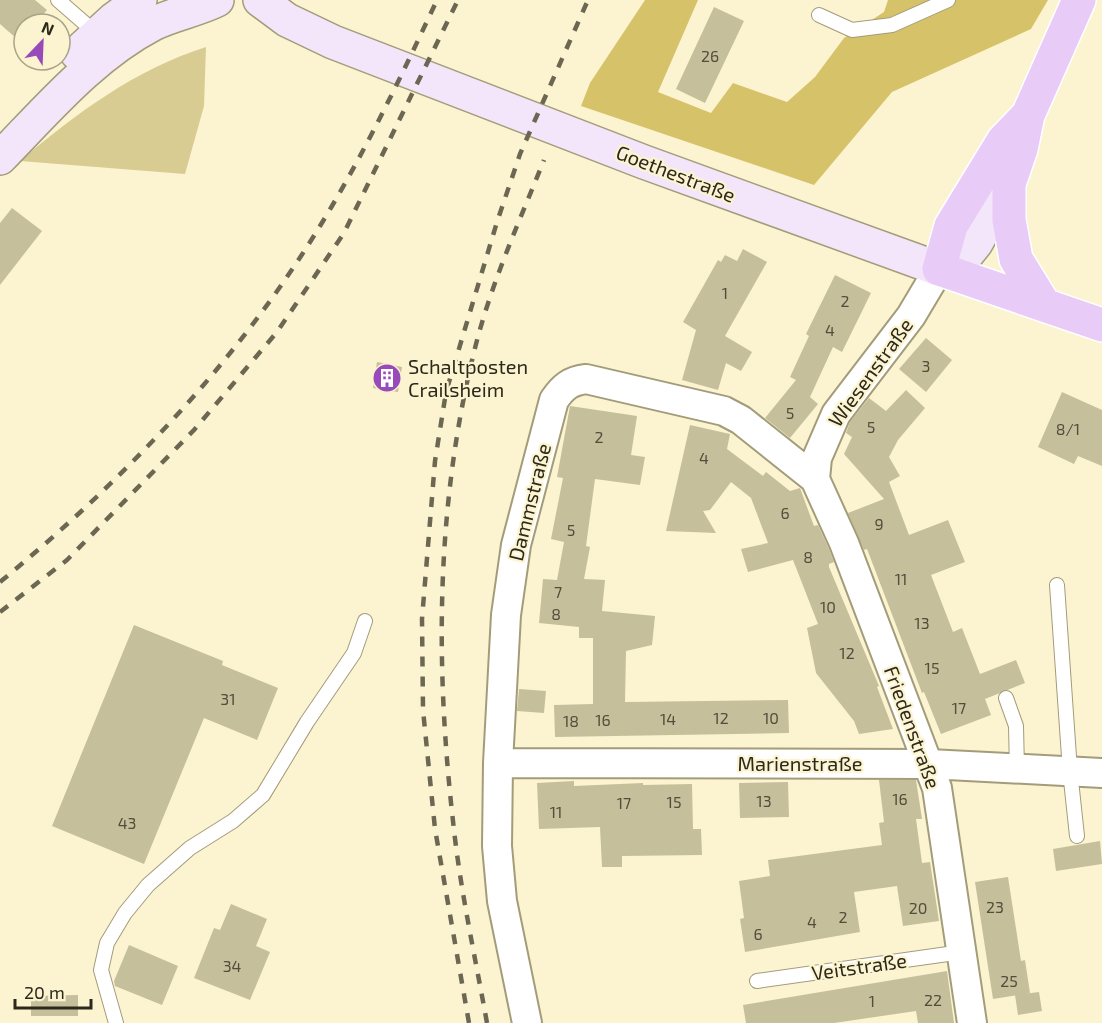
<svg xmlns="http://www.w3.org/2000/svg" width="1102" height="1023" viewBox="0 0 1102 1023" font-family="'Exo 2',sans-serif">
  <rect width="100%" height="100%" fill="#fcf4d0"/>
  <path fill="#d8cc93" d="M206 47 204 106 185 174 20 161C75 114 136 69 206 47Z"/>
  <path fill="#d6c369" d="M645 0H698L658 92 711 113 733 83 787 102 815 77 844 38 884 12 888 0H1048L1031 29 892 92 814 185 581 106 590 83Z"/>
  <path fill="#c6bf9c" d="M0 0H35L47 10 35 24H24V45L0 24Z
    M714 7 744 21 705 103 676 89Z
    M12 208 42 231 0 285V223Z
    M743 249 767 262 725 336 752 352 741 371 726 363 718 390 682 380 696 330 683 322 718 260 721 262 725 255 737 261Z
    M835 275 871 293 842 352 833 347 810 397 818 404 790 438 765 418 796 380 790 377 809 336 806 334Z
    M926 338 952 360 926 392 899 369Z
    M377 362 402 367 398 392 373 388Z
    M906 390 925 408 898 440 889 457 900 476 889 482 909 535 948 520 965 562 931 575 953 632 962 628 980 674 1016 660 1025 683 985 699 991 715 941 734 924 692 922 693 867 549 864 550 848 513 884 499 844 454 852 437 846 433 850 422 869 398 886 411Z
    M1062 392 1102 410V466L1078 456 1074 464 1038 447Z
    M570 406 637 416 631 455 645 457 640 485 595 479 586 546 590 547 584 579 605 580 602 611 655 616 652 645 626 651 625 702 788 700 789 733 555 737 554 705 593 704V638H579V627L539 623 543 579 557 580 564 542 551 539 563 478 557 477Z
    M690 425 730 434 727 449 763 476 766 472 790 491 800 488 814 526 818 525 829 549 834 562 829 564V567L879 686 877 687 893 729 859 734 854 721 816 673 807 628 818 624 793 560 748 572 741 549 768 543 751 498 731 482 710 510 703 511 716 533 666 531Z
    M134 625 223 661 222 665 278 688 257 740 204 718 144 864 52 826Z
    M519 689 546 691 544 713 517 711Z
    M879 780H916L922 819H916L922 863 930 862 939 921 903 926 897 886 854 892 860 932 745 952 740 919 744 918 739 881 770 876 768 860 882 845 879 823 884 822Z
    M574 781V786L643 783V785L692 784 693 829H701L702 855 622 856V867H602L600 827 539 829 537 783Z
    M788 782 789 817 740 818 739 783Z
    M1100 841 1102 864 1056 871 1053 849Z
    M1008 877 1021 961 1025 960 1030 993 993 999 975 882Z
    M231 904 267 919 256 946 270 952 250 1000 194 978 214 928 220 930Z
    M129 945 178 966 162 1005 115 986 114 981Z
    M947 971 954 1023H918L916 1011 834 1023H746L743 1005Z
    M1039 992 1042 1011 1018 1015 1015 995Z
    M78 995V1016H31V996Z"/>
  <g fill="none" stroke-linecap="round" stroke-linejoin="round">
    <g stroke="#a39c7a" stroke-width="16">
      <path id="lane" d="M58 0 97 34
        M819 15 852 30 892 25 948 0
        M1057 585 1070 771 1077 836
        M1006 698 1016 726 1017 769
        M757 981 962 952
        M116 1023 101 970 107 943 125 913 148 885 190 848 233 821 263 795 307 722 354 653 365 621"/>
    </g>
    <g stroke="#a39c7a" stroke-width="32">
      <path id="street" d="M939 269 911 316 836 414 817 458 815 479 844 543 937 788 972 1023
        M498 763 929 764 1102 773
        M527 1023 502 901 497 846 498 763 506 615 516 545 554 400C563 387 570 381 586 379L724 411 741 420 815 479"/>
    </g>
    <g stroke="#a39c7a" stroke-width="36">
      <path id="secondary" d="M260 0 287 20 333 42 644 162 939 269 964 258 976 243 1009 184
        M77 53 114 19 140 0
        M0 158C47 110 92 56 153 24 173 14 197 10 217 0"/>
    </g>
    <g stroke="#fff" stroke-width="36">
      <path id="primary" d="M1028 115 1003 141 951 226 939 269 1102 325
        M1043 303 1016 259 1009 220V184L1021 149 1028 115 1079 0"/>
    </g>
    <use href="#lane" stroke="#fff" stroke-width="14"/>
    <use href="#street" stroke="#fff" stroke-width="28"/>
    <use href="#secondary" stroke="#f3e5fa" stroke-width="33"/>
    <use href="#primary" stroke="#e8cbf6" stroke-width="33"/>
    <path stroke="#6c6753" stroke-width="4.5" stroke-dasharray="10 10" stroke-linecap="butt" d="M0 582C123 481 237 362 320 226 364 154 401 77 437 0
      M0 612 67 560 194 430 277 332 344 233 458 0
      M469 1023 435 829 423 710 422 619 435 461 446 392 497 222 520 154 588 0
      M487 1023C475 956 460 889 453 821 435 663 436 504 475 348 491 284 519 222 544 160"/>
  </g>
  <defs>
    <g id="building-disc" transform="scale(1.5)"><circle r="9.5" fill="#994aba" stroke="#fcf4d0"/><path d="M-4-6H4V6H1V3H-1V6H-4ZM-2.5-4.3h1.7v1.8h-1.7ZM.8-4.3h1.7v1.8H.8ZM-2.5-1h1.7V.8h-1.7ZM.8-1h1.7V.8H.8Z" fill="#fff"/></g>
  </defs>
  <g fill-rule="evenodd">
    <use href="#building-disc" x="387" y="378"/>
  </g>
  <g text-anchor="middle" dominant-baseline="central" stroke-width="4.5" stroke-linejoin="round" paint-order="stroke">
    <g font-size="16" fill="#524e3c">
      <text x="710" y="55">26</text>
      <text x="725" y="292">1</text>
      <text x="845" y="300">2</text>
      <text x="830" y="329">4</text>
      <text x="926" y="365">3</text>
      <text x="790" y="412">5</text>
      <text x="871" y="426">5</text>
      <text x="1068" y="428">8/1</text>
      <text x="599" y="436">2</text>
      <text x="704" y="457">4</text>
      <text x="785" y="512">6</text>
      <text x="879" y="523">9</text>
      <text x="571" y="529">5</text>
      <text x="808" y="556">8</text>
      <text x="901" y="578">11</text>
      <text x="558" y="591">7</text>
      <text x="828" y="606">10</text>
      <text x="556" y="613">8</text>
      <text x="922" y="622">13</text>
      <text x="847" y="652">12</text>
      <text x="932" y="667">15</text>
      <text x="228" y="698">31</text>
      <text x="959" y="707">17</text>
      <text x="721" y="717">12</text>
      <text x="771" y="717">10</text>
      <text x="668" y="718">14</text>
      <text x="603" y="719">16</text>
      <text x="571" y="720">18</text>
      <text x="900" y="798">16</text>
      <text x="764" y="800">13</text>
      <text x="674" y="801">15</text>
      <text x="624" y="802">17</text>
      <text x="556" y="811">11</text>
      <text x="127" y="822">43</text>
      <text x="995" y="906">23</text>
      <text x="918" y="907">20</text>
      <text x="843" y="916">2</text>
      <text x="812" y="921">4</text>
      <text x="758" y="933">6</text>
      <text x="232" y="965">34</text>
      <text x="1009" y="980">25</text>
      <text x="933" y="999">22</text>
      <text x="872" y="1000">1</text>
    </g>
    <g font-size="20" fill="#2c291c" stroke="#fcf4d0">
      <text transform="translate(676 173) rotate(21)">Goethestraße</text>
      <text transform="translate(870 372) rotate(-54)">Wiesenstraße</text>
      <text transform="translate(529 502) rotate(-76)">Dammstraße</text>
      <text transform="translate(913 727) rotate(70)">Friedenstraße</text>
      <text x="800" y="763">Marienstraße</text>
      <text transform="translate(859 966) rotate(-8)">Veitstraße</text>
    </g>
    <g font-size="20" fill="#2c291c" stroke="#fcf4d0" text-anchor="start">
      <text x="408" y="366">Schaltposten<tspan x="408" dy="23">Crailsheim</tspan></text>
    </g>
  </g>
  <g transform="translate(42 42) rotate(23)"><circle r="28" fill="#fcf4d0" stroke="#a9a388" stroke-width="1.5"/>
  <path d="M0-4.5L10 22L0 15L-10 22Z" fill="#994aba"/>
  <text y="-9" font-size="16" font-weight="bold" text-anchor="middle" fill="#2c291c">N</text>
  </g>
  <path d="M15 999v9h76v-9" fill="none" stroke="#2c291c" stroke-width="3"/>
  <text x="24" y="999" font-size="18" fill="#2c291c" stroke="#fcf4d0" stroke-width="4.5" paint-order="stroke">20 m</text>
</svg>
